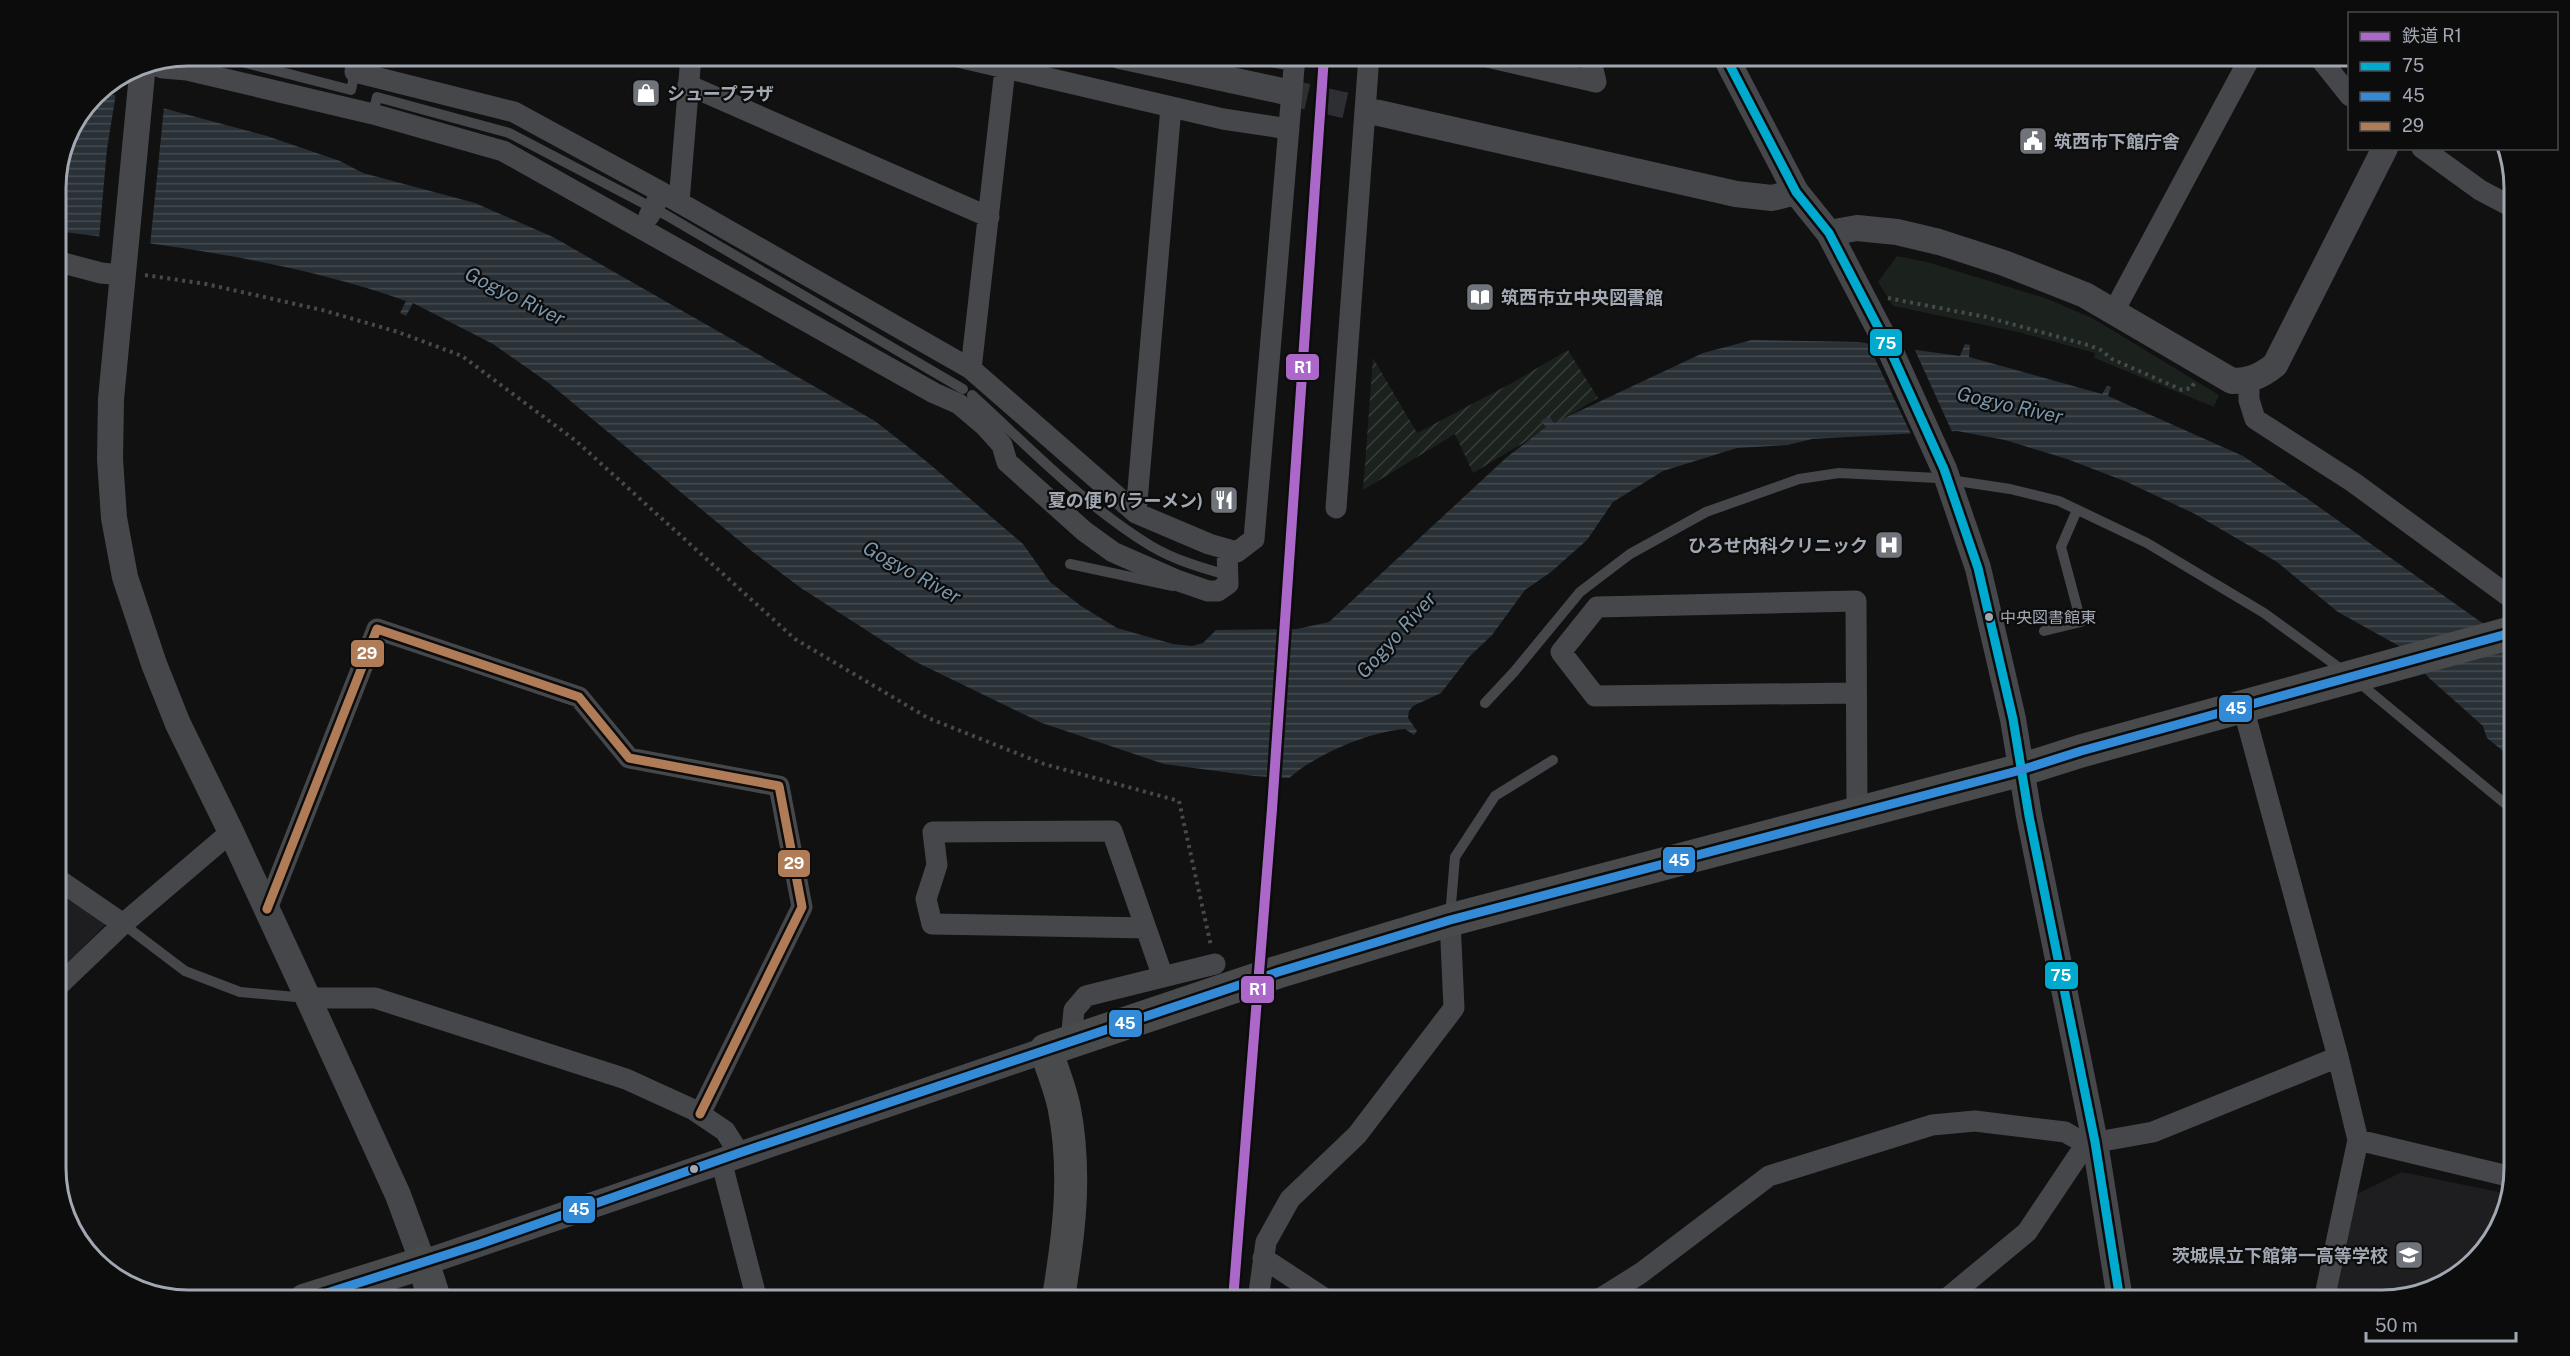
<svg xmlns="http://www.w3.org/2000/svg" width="2570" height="1356" viewBox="0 0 2570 1356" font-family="'Public Sans','Noto Sans JP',sans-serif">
  <defs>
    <pattern id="garden-furrows" width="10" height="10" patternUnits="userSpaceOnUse" patternTransform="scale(1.5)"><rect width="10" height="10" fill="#1b211c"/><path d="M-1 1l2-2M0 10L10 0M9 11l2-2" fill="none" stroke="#393e3b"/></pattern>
    <pattern id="water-rules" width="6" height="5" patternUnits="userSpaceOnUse" patternTransform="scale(1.5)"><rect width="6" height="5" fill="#293136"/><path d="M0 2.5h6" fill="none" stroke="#454c51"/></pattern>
  </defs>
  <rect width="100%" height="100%" fill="#111112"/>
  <path fill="#1e1e20" d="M56 892 107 923 56 974Z
    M2402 1172 2508 1194 2501 1227 2448 1283 2382 1300H2333L2357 1194Z"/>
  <path fill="#1b211c" d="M1897 256 1927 262 2048 299 2094 319 2219 395 2214 407 2094 358 2095 353 2018 332 1893 306 1878 282Z"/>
  <path fill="url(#garden-furrows)" d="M1568 350 1598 398 1473 473 1455 434 1363 490 1373 358 1417 433 1510 384Z"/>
  <path fill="url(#water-rules)" d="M99 91 267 136 340 161 363 173 475 203 553 237 875 421 926 461 1023 544 1050 582 1081 606 1117 628 1173 644 1192 646 1203 643 1216 630 1297 629 1329 622 1507 457 1546 427 1541 421 1549 416 1554 423 1703 353 1752 340 1858 342 1960 356 1965 344 1970 345 1969 357 2102 394 2107 386 2111 387 2108 396 2243 456 2305 497 2478 620 2514 642V760L2487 738 2483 726 2429 678 2399 646 2338 612 2277 562 2195 514 2127 482 2067 459 2005 440 1957 431 1812 439 1788 445 1737 448 1663 471 1613 502 1587 540 1551 572 1525 590 1492 635 1469 657 1441 693 1413 706 1409 711 1408 718 1417 731 1414 735 1405 729C1368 732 1317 754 1289 778L1254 776 1164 764 1042 723 914 661 801 588 753 552 550 384 493 344 413 303 406 316 400 313 406 301C293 261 175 246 56 231V180L69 130Z"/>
  <path fill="#111112" d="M116 93 164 107 150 246 99 239 107 149Z
    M1866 340 1913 346 1953 434 1912 436Z"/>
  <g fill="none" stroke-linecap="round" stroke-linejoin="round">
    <path stroke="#2e2f32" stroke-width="26" stroke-dasharray="26 13" stroke-linecap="butt" d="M1282 91 1379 113"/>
    <path stroke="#47494c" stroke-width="4" stroke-dasharray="3 4.5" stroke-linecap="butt" d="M145 275 206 284 322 310 398 332 462 356 576 441 795 639 928 718 1044 764 1179 801 1211 946
      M1888 298 1986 317 2088 345 2101 350 2112 359 2182 390 2192 388 2194 383"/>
    <path stroke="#46474a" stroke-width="10" d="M219 56 351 90 355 72
      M373 114 377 97 509 133 666 215 963 389
      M972 395C1029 447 1085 506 1151 546 1173 559 1196 566 1220 573
      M1070 564 1173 586
      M2044 631 2081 622 2061 547 2077 510
      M2357 681 2514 811
      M1485 703 1514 672 1580 592 1630 554 1706 512 1799 479 1839 473 1937 478 2010 489 2059 501 2147 543 2264 613 2345 672
      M1450 916 1455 857 1495 796 1553 760
      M123 924 185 971 240 992 307 998"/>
    <path stroke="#46474a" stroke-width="21" d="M357 56 355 72 514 112 661 192 971 369 1136 513 1209 544 1237 552 1254 539 1295 56
      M954 56 1223 119 1289 129
      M1269 56 1295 61
      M1483 56 1596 82 1590 56
      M2318 56 2350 96
      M149 63 163 68 187 70 373 114 503 151 934 393 959 404 985 426 1002 445 1007 462 1084 531 1113 552 1179 581 1208 591H1218L1228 584 1227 549
      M688 85 989 217
      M2422 148 2480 190 2514 208
      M679 202 691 56
      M56 261 101 273 122 275
      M2114 311 2251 56
      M971 369 1005 69
      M2249 380V400L2255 419 2353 482 2514 600
      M1336 508 1369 56
      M1136 513 1171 107
      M1856 693 1595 696 1561 652 1597 607 1856 601 1857 812
      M2243 707 2338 1057 2358 1140 2324 1300
      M56 878 123 924
      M267 909 377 629 579 697 629 758 779 786 802 907 700 1114
      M1146 928 932 924 926 899 937 865 933 832 1112 831 1163 977
      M56 988 123 924 231 832
      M308 998H375L626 1079 694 1110 725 1131 739 1153
      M1071 1041 1074 1010 1086 996 1215 964
      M2358 1140 2512 1177
      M721 1160 757 1300
      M1263 1258 1327 1300
      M1258 1300 1266 1242 1290 1199 1357 1135 1454 1008 1450 920
      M1598 1300 1641 1273 1769 1176 1932 1125 1975 1121 2065 1132 2086 1144 2153 1132 2338 1057
      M1945 1300 2027 1232 2086 1144"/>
    <path stroke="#46474a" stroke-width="26" d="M1120 56 1282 91
      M1725 56 1796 192 1829 233 1891 352 1944 469 1978 568 2013 719 2029 816 2095 1142 2120 1300
      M143 64 111 399 110 459 114 518 125 577 154 664 178 724 231 832 308 998 398 1195 423 1263 1046 1050
      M1379 113 1736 194 1772 198 1796 192
      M1829 233 1857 228 1897 232 1939 242 2004 263 2085 295 2232 381C2250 381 2261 376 2275 365L2385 148"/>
    <path stroke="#484a4c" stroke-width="33" d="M305 1300 423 1263 435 1300
      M1058 1300C1069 1235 1077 1173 1064 1107 1060 1088 1052 1069 1046 1050L1278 972 1450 920 2021 770 2081 751 2514 632"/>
    <path stroke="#46474a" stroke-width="21" d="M649 216 657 201"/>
    <g stroke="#0c0c0d" stroke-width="14">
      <path id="bus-1" d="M1725 56 1796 192 1829 233 1891 352 1944 469 1978 568 2013 719 2029 816 2095 1142 2120 1300"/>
    </g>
    <g stroke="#0c0c0d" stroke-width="14">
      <path id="bus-2" d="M305 1300 480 1244 739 1153 1278 972 1450 920 2021 770 2081 751 2514 632"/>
    </g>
    <g stroke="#0c0c0d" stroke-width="14">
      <path id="bus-3" d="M267 909 377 629 579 697 629 758 779 786 802 907 700 1114"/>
    </g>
    <use href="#bus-1" stroke="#00a9ce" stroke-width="9"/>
    <use href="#bus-2" stroke="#338bd7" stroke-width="9"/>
    <use href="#bus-3" stroke="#b07c57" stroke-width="9"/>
    <g stroke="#0c0c0d" stroke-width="15">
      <path id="rail-1" d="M1233 1300 1272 809 1324 56"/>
    </g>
    <use href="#rail-1" stroke="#ac68c9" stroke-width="10"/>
  </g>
  <defs>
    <g id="shop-square" transform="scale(1.5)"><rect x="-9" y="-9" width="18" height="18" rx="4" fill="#6f737a" stroke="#0c0c0d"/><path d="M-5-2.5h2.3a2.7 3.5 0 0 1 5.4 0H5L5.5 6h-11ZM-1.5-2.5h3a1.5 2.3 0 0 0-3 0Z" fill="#fff"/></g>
    <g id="civic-square" transform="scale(1.5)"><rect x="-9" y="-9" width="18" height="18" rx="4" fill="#6f737a" stroke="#0c0c0d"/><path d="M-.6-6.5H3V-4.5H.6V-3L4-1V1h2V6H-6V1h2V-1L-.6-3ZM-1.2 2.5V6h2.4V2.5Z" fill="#fff"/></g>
    <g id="library-square" transform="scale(1.5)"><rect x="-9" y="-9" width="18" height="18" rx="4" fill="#6f737a" stroke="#0c0c0d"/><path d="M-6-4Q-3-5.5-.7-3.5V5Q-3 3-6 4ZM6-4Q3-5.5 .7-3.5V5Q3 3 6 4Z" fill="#fff"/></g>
    <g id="restaurant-square" transform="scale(1.5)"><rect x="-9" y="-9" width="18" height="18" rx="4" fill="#6f737a" stroke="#0c0c0d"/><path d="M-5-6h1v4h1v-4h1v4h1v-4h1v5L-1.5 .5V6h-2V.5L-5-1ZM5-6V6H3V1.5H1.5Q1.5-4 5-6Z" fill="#fff"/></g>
    <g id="hospital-square" transform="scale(1.5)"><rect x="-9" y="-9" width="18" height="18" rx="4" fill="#6f737a" stroke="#0c0c0d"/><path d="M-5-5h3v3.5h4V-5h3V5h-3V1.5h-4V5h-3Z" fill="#fff"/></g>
    <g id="school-square" transform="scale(1.5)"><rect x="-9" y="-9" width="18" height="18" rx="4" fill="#6f737a" stroke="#0c0c0d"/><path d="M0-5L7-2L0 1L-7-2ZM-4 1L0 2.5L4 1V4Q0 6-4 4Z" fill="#fff"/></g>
  </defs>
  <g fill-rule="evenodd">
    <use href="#shop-square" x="646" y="93"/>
    <use href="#civic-square" x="2033" y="141"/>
    <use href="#library-square" x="1480" y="297"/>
    <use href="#restaurant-square" x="1224" y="500"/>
    <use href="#hospital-square" x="1889" y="545"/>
    <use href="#school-square" x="2409" y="1255"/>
  </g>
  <g fill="#a2a8b2" stroke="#0c0c0d" stroke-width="2">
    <circle cx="1989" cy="617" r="5"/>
    <circle cx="694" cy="1169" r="5"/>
  </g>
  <g text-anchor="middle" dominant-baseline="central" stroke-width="4.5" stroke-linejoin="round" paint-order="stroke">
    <g font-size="16" fill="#a2a8b2" stroke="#0c0c0d" text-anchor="start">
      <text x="2000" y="617">中央図書館東</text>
    </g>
    <g font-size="18" font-weight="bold" fill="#a2a8b2" stroke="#0c0c0d" text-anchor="start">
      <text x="667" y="93">シュープラザ</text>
      <text x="2054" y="141">筑西市下館庁舎</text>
      <text x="1501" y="297">筑西市立中央図書館</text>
      <text x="1203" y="500" text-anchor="end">夏の便り(ラーメン)</text>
      <text x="1868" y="545" text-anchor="end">ひろせ内科クリニック</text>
      <text x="2388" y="1255" text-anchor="end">茨城県立下館第一高等学校</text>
    </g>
    <g font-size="20" font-style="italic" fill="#7a97ac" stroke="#0c0c0d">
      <text transform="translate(515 296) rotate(26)">Gogyo River</text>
      <text transform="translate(2010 405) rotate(13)">Gogyo River</text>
      <text transform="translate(912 572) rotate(29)">Gogyo River</text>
      <text transform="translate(1396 635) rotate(-48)">Gogyo River</text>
    </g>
  </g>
  <path d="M0 0H2570V1356H0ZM188 66H2382A122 122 0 0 1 2504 188V1168A122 122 0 0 1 2382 1290H188A122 122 0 0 1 66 1168V188A122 122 0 0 1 188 66Z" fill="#0c0c0d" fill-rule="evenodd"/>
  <path fill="none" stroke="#a2a8b2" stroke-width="3" d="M188 66H2382A122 122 0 0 1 2504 188V1168A122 122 0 0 1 2382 1290H188A122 122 0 0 1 66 1168V188A122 122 0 0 1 188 66Z"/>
  <g stroke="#0c0c0d" stroke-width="2">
    <rect x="1869" y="328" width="34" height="29" rx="6" fill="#00a9ce"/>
    <rect x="1285" y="353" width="35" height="28" rx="6" fill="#ac68c9"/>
    <rect x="350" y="639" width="35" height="29" rx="6" fill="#b07c57"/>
    <rect x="2218" y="694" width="35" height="29" rx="6" fill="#338bd7"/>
    <rect x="1662" y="846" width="34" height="28" rx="6" fill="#338bd7"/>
    <rect x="777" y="849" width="34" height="29" rx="6" fill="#b07c57"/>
    <rect x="2044" y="961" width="35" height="29" rx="6" fill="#00a9ce"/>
    <rect x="1240" y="975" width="35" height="29" rx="6" fill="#ac68c9"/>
    <rect x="1108" y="1009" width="35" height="29" rx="6" fill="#338bd7"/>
    <rect x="562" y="1195" width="34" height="29" rx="6" fill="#338bd7"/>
  </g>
  <g font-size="16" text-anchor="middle" font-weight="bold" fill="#fff">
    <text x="1886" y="349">75</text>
    <text x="1303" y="373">R1</text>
    <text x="367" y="659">29</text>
    <text x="2236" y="714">45</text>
    <text x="1679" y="866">45</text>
    <text x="794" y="869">29</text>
    <text x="2061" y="981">75</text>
    <text x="1258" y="995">R1</text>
    <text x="1125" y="1029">45</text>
    <text x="579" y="1215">45</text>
  </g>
  <rect x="2348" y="12" width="210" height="138" fill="#0c0c0d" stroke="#484a4f" stroke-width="1.5"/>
  <rect x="2360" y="32" width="30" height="9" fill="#ac68c9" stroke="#484a4f" stroke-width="1.5"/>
  <text x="2402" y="42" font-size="18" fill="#a2a8b2">鉄道 R1</text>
  <rect x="2360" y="62" width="30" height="9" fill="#00a9ce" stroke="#484a4f" stroke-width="1.5"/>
  <text x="2402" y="72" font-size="18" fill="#a2a8b2">75</text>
  <rect x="2360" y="92" width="30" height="9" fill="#338bd7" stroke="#484a4f" stroke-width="1.5"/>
  <text x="2402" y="102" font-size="18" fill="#a2a8b2">45</text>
  <rect x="2360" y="122" width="30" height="9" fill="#b07c57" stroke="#484a4f" stroke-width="1.5"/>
  <text x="2402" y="132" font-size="18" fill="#a2a8b2">29</text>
  <path d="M2366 1332v9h150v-9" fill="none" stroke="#a2a8b2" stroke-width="3"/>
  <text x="2375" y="1332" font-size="18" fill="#a2a8b2" stroke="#0c0c0d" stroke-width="4.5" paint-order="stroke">50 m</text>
</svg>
